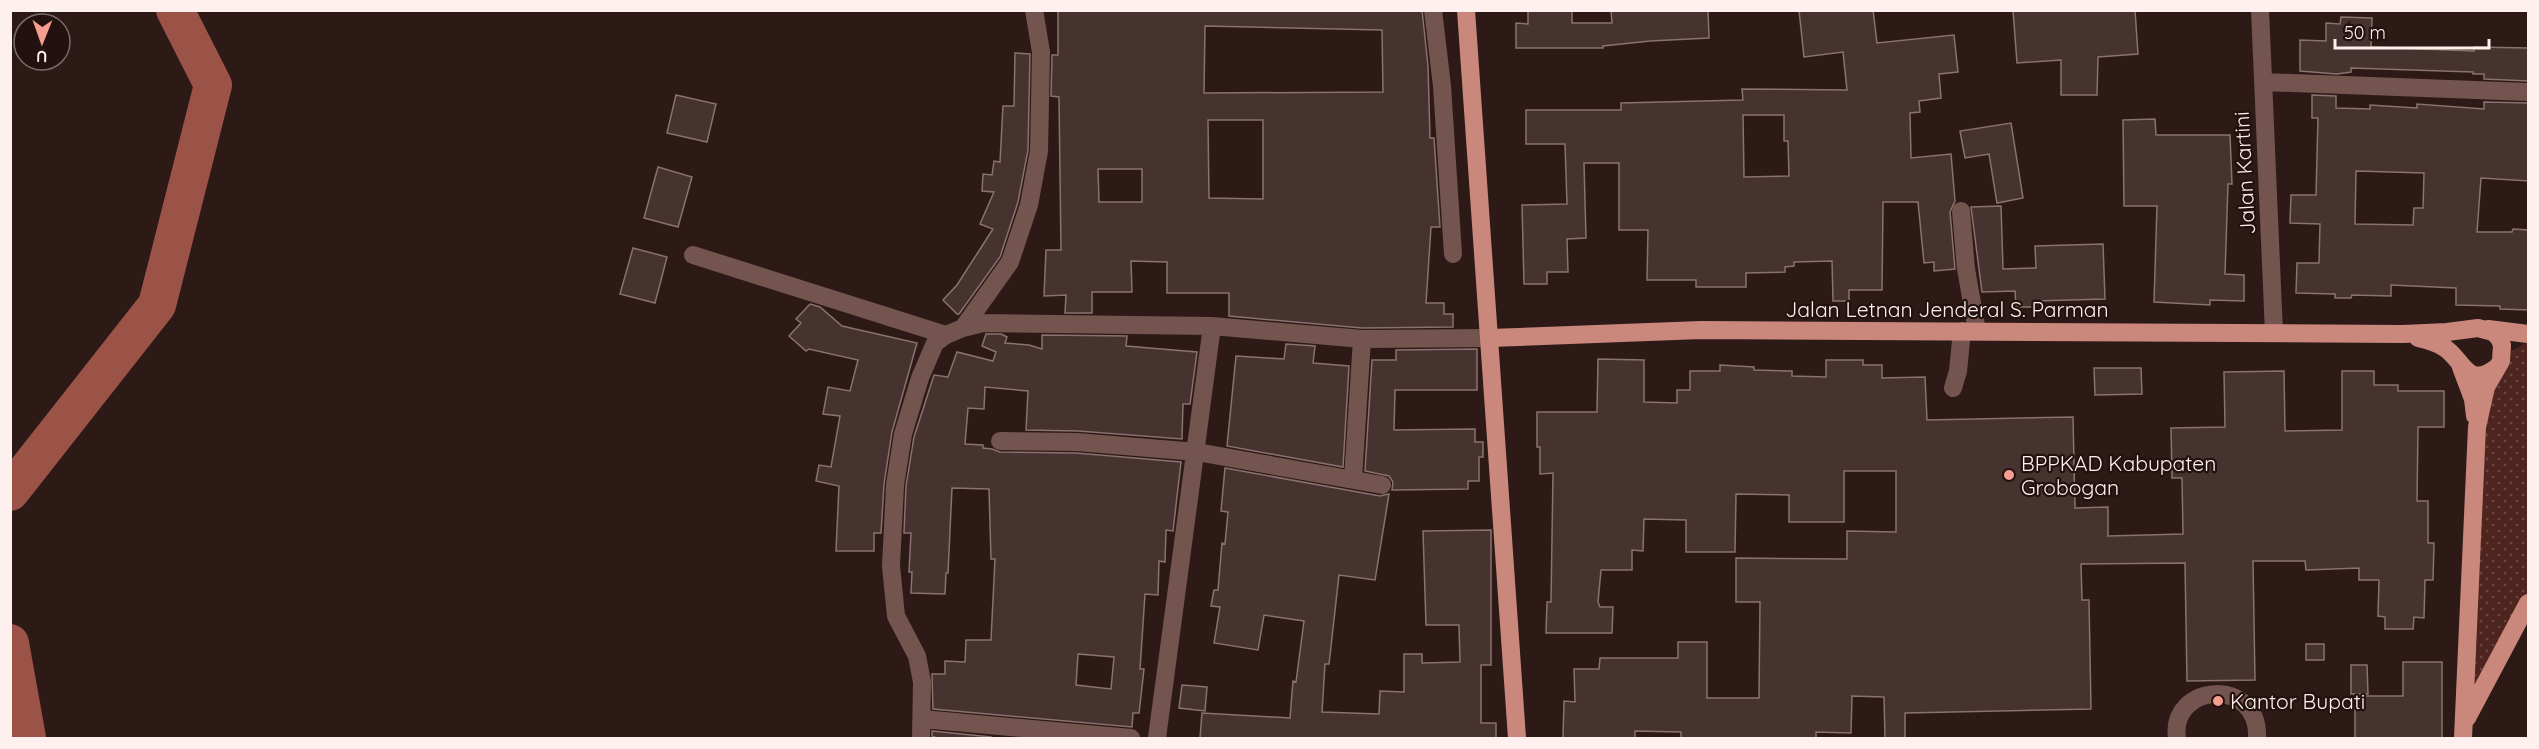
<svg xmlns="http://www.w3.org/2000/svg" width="2539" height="749" viewBox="0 0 2539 749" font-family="Quicksand,sans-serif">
  <defs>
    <pattern id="green-dots" width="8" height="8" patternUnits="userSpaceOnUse" patternTransform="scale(1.5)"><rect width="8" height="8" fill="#4e251e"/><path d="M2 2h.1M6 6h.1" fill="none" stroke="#69453f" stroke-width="1.8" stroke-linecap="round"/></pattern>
  </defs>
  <rect width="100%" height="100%" fill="#2d1a17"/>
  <path fill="url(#green-dots)" d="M2528 342V600L2464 722 2477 427 2501 361 2513 350Z"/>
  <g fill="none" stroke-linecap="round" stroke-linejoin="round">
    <path stroke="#9b5348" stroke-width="38" d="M10 492 157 305 213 85 175 10
      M10 643 27 738"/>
  </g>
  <path fill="#46322e" stroke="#8a726e" stroke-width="1.5" fill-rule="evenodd" d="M1058 10H1422L1428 66 1430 138H1434L1440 227H1431L1426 303H1444V314H1453V327L1362 328 1229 316V293H1167V262L1131 261 1132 292H1092V313H1065L1066 295 1044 296 1046 250H1061L1059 97 1051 96 1052 55H1058ZM1205 26 1382 30 1383 92 1204 93ZM1208 120H1263V199L1209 198ZM1098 169H1142V202H1099Z
    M1528 10H1572V23H1612L1611 10H1708L1709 38 1650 41 1603 46V48H1516V23L1528 24Z
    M1799 10H1873L1877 43 1954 35 1958 72 1939 74 1941 98 1919 101 1920 112 1910 113 1911 158 1951 154 1955 201 1950 212 1955 269 1934 271V262L1924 263 1918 202H1883L1882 290H1849V301H1833L1832 261 1794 262V266L1785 267V272L1746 273V287H1696V280H1647L1648 230H1619V163H1584L1586 238 1567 239 1568 272H1547V284H1524L1522 205 1567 204 1565 144H1526V110H1621V103L1743 100 1742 89 1847 90 1843 52 1804 57ZM1743 115H1784V141H1788L1789 176 1744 177Z
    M2013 10H2135L2138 54 2098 57 2097 95H2061V60L2017 63Z
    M2341 17 2372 18 2371 47 2474 51V47L2529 48V81L2484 79V74H2473V72L2351 68V72L2337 74 2300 71V40L2326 41V23L2340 24Z
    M1015 53 1030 54 1028 150 1018 202 1000 257 959 314H957L943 300 957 285 993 229 980 224 994 192 982 191 983 174 992 175 994 161 1000 162 1003 106H1014Z
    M676 95 716 104 707 142 667 133Z
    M2312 95 2336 96V108L2370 109V105L2417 108V104L2484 109V102L2529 103V181L2481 178 2477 232H2512L2513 229 2529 230V310L2500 309V306L2456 305V288L2391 285V296L2352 295 2351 298H2335V294L2296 293 2297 263H2319L2320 224 2290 223 2291 195H2316L2318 118H2312ZM2356 171 2424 173 2423 208H2414L2413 225 2355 224Z
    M2155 119 2156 135H2230L2232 184H2228L2225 274 2244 275V301L2210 300V305L2154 302 2157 206H2124L2123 120Z
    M2011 123 2023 198 1997 203 1989 154 1965 158 1960 131Z
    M658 167 692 177 678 227 644 218Z
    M2001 206 2003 269 2036 268 2035 246 2103 244 2105 299 2035 301 2036 307H2016L2015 291 1982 292 1971 207Z
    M633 248 667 257 655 303 620 294Z
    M810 304 820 307 842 326 917 343 892 432 884 484 881 533H874V551H836L839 486 816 481 819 465 831 467 840 416 823 414 828 387 850 391 858 360 809 349 806 351 789 336 801 323 796 319Z
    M986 334H1001L1007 337 1005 343 1029 345 1042 349V335L1127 336 1126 346 1197 352 1190 404H1183L1182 439 1078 431 1026 430 1028 391 985 387 984 409 968 408 965 444 983 445V448L992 449 1000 452 1076 453 1181 462 1173 531 1166 530 1165 562 1159 561 1158 595 1145 594 1140 669H1144L1139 713H1133L1132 727 933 709 932 674H945V661L965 662 966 640H991L995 559H991L989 489 952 488 948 573H946L945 594 911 593 912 572H909L911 533H904L906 486 914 437 934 375 948 377 957 352 993 361 996 352 982 346ZM1078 654 1114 657 1111 689 1076 685Z
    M1286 344 1315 346 1313 363 1349 366 1343 467 1227 446 1236 356 1284 359Z
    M1477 349V390H1395L1394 430 1475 429V442H1483V457H1479V481H1468V489L1392 490 1393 482 1389 476 1365 471 1372 360H1396V350Z
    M1598 359 1644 360V402L1677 403V390H1690V371H1720V365L1754 367V370L1792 371V376L1826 377V360H1863V365H1882V378L1925 377 1927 420 2073 417 2075 508 2108 507V536L2183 534 2182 478H2172L2171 428 2225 427 2224 372 2284 371 2285 431 2342 430V371H2374V385H2398V391H2444V427H2418L2417 501H2428V543H2434L2433 580H2425L2424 618 2414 617 2413 629H2385V617L2378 616 2379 580H2359V568L2306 570 2305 561H2253L2255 680 2187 681 2185 563 2081 564 2082 600H2089L2091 709 1905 713V738H1885L1884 697 1852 696 1851 733 1816 732V738H1681V732L1635 731V738H1563L1564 701 1575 702 1574 669H1599L1600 658H1678V642H1707V698H1759L1760 602H1736V558L1847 559V531L1896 532V471H1844V522H1789V495L1736 494 1735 552H1686V520L1644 519 1643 551 1632 550V570H1601L1598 602 1600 607H1613L1612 633H1546L1547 602H1551L1553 473 1540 474V447H1537V412H1597Z
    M2094 368H2141L2142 394 2095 395Z
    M1225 468 1380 496 1389 494 1375 580 1339 575 1329 664H1325L1322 712 1379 714 1380 691 1404 692V654H1422V663L1460 662 1459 625H1426L1423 531 1491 530V665H1481V723H1496V738H1200L1202 713 1290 718 1293 681 1296 682 1304 621 1264 615 1258 650 1214 643 1220 607 1211 606 1214 590H1218L1222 543 1225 544 1228 512 1221 511Z
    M2306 644H2324V660H2306Z
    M2403 662H2442V738H2355V696H2403Z
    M2351 665H2367L2368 694H2351Z
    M1182 685 1207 687 1205 711 1179 708Z
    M932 731 991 737V738H937L932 736Z"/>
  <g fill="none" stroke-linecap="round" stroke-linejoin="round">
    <path stroke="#74544f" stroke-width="18" d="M1433 10 1442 86 1453 254
      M2260 10 2274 333
      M2263 82 2528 92
      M1961 211 1966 269 1977 331
      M693 255 946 335
      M963 328 983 323 1212 326 1362 339 1490 338
      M1953 388 1958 371 1962 331
      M1000 441 1077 442 1197 452 1382 485
      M1353 479 1362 339
      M922 719 1131 738
      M921 738 922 682 917 656 896 616 891 566 895 485 903 434 920 378 935 343 946 335 963 328 1010 262 1029 205 1039 151 1041 52 1034 10
      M1157 738 1212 326
      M2177 738C2169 683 2260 676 2257 738"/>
    <path stroke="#ca887d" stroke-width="18" d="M1466 10 1517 738
      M2488 329 2528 334
      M1490 338 1701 330 2403 334 2447 332 2478 328 2493 332 2499 338 2502 345 2501 361 2486 387 2477 427 2463 738
      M2418 338C2427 340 2437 343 2445 348 2464 361 2467 389 2496 368
      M2461 367 2473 399 2475 416
      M2467 718 2528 603"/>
  </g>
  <g fill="#f59d8e" stroke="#22110e" stroke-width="2">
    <circle cx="2009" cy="475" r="6"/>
    <circle cx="2218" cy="701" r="6"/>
  </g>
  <g text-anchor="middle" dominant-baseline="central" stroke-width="4.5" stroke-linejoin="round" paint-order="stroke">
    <g font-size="21" fill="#fef0ee" stroke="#22110e">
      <text transform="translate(2244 173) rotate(-93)">Jalan Kartini</text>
      <text x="1947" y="309">Jalan Letnan Jenderal S. Parman</text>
    </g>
    <g font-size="21" fill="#fef0ee" stroke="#22110e" text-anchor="start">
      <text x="2021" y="463">BPPKAD Kabupaten<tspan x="2021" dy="24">Grobogan</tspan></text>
      <text x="2230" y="701">Kantor Bupati</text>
    </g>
  </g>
  <rect width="2539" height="749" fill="none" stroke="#fef0ee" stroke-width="24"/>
  <g transform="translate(42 42) rotate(181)"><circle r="28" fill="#22110e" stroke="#7a6a68" stroke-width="1.5"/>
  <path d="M0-4.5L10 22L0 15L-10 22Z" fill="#f59d8e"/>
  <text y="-9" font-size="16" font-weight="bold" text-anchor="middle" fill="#fef0ee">U</text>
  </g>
  <path d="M2335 39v9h154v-9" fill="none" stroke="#fef0ee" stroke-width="3"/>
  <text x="2344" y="39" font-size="18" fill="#fef0ee" stroke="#22110e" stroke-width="4.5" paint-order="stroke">50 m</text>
</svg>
